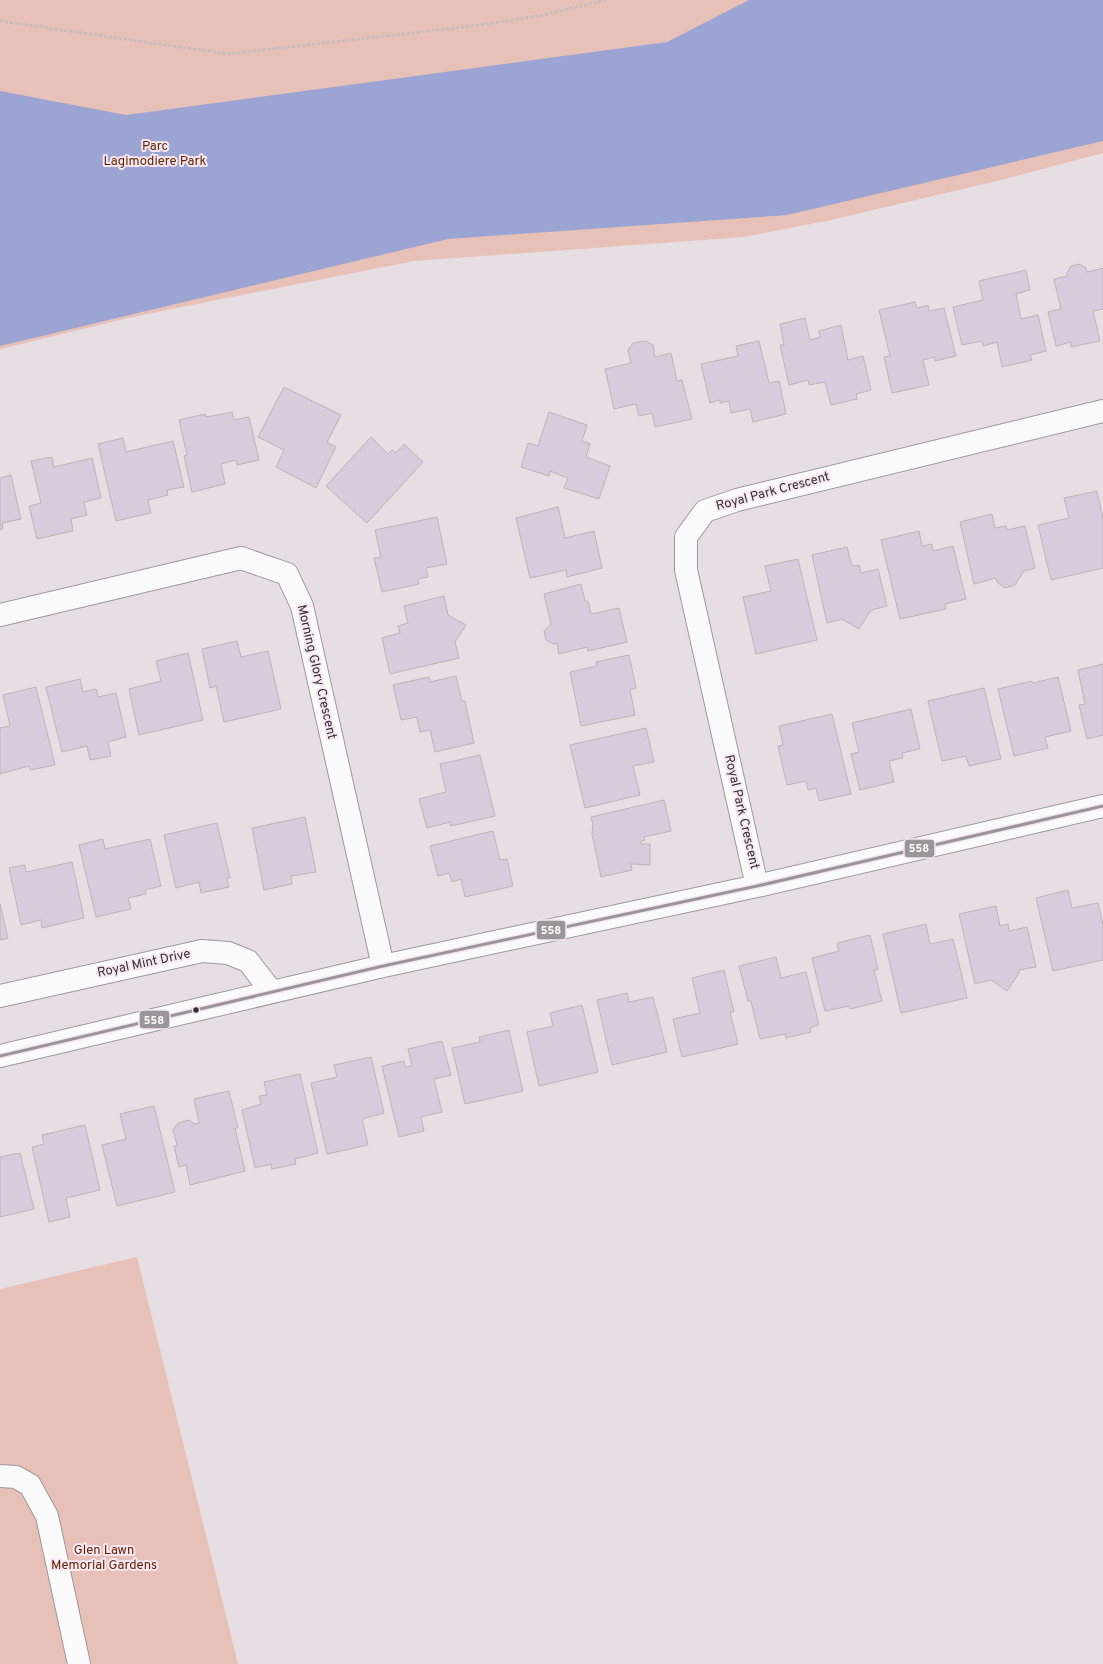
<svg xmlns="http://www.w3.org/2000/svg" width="1103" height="1664" viewBox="0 0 1103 1664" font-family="Overpass,sans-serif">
  <rect width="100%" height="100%" fill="#e6dee3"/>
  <path fill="#e7c1b7" d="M0 0H1103V153L1001 180 831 220 744 237 414 261 137 316 0 349Z
    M137 1257 238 1664H0V1289Z"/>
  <path fill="#9ba4d2" d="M749 0H1103V141L787 215 448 239 0 346V91L126 115 667 42Z"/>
  <path fill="#d6ccdb" stroke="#bab5ba" d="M1080 264 1086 268 1087 272 1103 268V309L1093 311 1100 341 1071 347V342L1056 346 1048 312 1061 309 1054 279 1067 276V273L1071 266Z
    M1026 270 1030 290 1016 294 1021 319 1038 315 1046 351 1030 355 1032 360 1002 367 997 342 983 346 982 341 962 345 953 307 983 300 979 281Z
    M915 302 917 308 928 305 929 311 944 308 956 356 935 361V357L923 360 929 385 892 393 884 357 890 356 879 310Z
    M805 318 810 340 820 337 819 331 841 325 848 360 863 356 871 390 856 394 857 399 831 405 825 382 809 385 808 380 789 385 780 345H784L780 324Z
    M646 341 653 345 655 357 671 353 677 381 682 380 692 419 655 427 652 413 639 416 636 404 614 409 605 369 631 363 628 350 633 343Z
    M759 341 769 383 779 381 786 414 753 422 750 409 731 413 729 401 720 403V400L710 403 701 364 738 356 736 346Z
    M284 387 341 415 327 442 336 447 316 488 276 467 284 450 258 437Z
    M232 412 234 420 249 417 259 460 237 465 236 460 221 464 225 484 192 492 184 456 187 455 179 420 205 414 206 417Z
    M549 412 587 425 582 441 590 444 586 457 610 466 599 499 564 488 568 478 550 471 549 476 521 467 528 443 538 446Z
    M371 437 388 454 392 450 396 453 404 444 423 462 367 523 326 486Z
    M123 438 126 452 173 441 184 487 167 490 168 495 148 500 151 513 116 521 98 444Z
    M52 457 54 467 92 458 101 498 84 502 87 515 71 519 73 531 37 539 29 506 41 503 31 461Z
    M11 475 21 519 2 523 3 529 0 530V478Z
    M1097 491 1103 518V568L1051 580 1038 525 1069 518 1064 498Z
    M558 507 565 538 594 531 602 568 567 577 566 570 530 578 516 518Z
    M992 514 995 528 1006 526 1007 530 1025 526 1035 568 1024 571 1015 585 1005 588 997 582 996 578 974 584 960 522Z
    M437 517 447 564 426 568 428 577 418 579 419 584 382 592 374 558 381 557 375 530Z
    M919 531 922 546 932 544 933 551 953 546 966 599 945 604 946 609 900 619 881 540Z
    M847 547 852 566 859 565 861 573 878 569 887 606 871 610 859 629 842 619 827 623 812 555Z
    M798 559 817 640 756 654 743 597 771 591 765 566Z
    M581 584 585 601H588L591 614 619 608 627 642 588 651 587 647 559 654 557 643 553 644 546 640 544 631 551 624 544 594Z
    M444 596 448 615 466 625 455 642 459 658 390 674 382 638 400 633 398 626 408 623 404 606Z
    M237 641 241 657 268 651 281 709 224 722 216 686 210 688 202 649Z
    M188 653 203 720 139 735 129 689 161 681 156 661Z
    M629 655 636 688 630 690 635 715 581 726 570 672 597 666 596 662Z
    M1103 664V735L1087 739 1079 705 1085 704 1078 670Z
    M456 676 462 701H465L474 743 435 752 430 730 420 732 417 717 401 720 393 685 429 677 430 682Z
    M1058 677 1071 731 1045 737 1048 748 1014 756 998 689 1032 681 1033 683Z
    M80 679 83 692 96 689 98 697 116 693 126 737 108 742 111 756 90 760 87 746 62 752 46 687Z
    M36 687 55 765 30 770 29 766 0 774V728L10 726 3 695Z
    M984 688 1001 759 969 766 966 756 942 761 928 701Z
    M911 709 920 749 902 753 903 758 889 761 894 782 860 790 851 754 859 752 852 723Z
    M832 714 851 794 819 801 816 788 808 790 806 781 787 785 778 746 783 745 779 726Z
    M646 728 654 762 633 766 640 795 585 808 570 745Z
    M480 755 495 816 451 826 450 822 427 828 419 799 446 792 440 764Z
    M664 800 671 831 644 837 645 840 641 841V844H650V865L631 864 632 870 601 877 592 834 593 825 591 817Z
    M305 817 316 872 291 876 292 884 264 890 252 828Z
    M217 823 230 878H227L229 887 201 893 199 882 176 888 164 835Z
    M493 831 500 860 507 859 513 886 465 897 461 879 452 882 449 873 438 876 430 846Z
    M103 839 105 849 150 839 161 886 145 890 146 894 128 898 131 909 96 917 79 845Z
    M72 862 84 918 42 928 41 920 21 925 9 868 25 865 26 872Z
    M1068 890 1072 908 1098 903 1103 925V960L1053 971 1036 898Z
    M0 904 8 938 0 940Z
    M996 906 1000 926 1008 924 1009 931 1027 927 1036 967 1019 970V973L1007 991 991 980 975 984 959 914Z
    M926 924 930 944 953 939 967 998 901 1013 883 934Z
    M870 935 878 969 874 970 882 1001 850 1009 849 1006 825 1011 812 958 839 951 837 943Z
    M776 957 781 978 806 972 819 1025 810 1028 811 1032 786 1038 785 1034 760 1039 751 1001H748L739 966Z
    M724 970 734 1012H730L738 1044 682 1057 673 1019 700 1013 692 978Z
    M627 993 629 1002 653 997 667 1052 612 1065 597 1000Z
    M582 1005 598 1072 539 1086 527 1032 553 1026 550 1013Z
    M509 1030 523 1091 465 1104 452 1048 480 1042 479 1037Z
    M442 1041 451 1075 434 1079 442 1112 421 1117 424 1131 399 1137 382 1066 404 1061 405 1067 412 1066 408 1049Z
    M371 1057 384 1113 362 1119 368 1145 327 1154 311 1083 337 1077 334 1065Z
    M300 1074 318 1153 295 1159 296 1164 272 1169 271 1164 255 1168 242 1110 261 1104 259 1096 267 1095 264 1082Z
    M229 1091 238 1128H235L245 1171 190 1185 186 1165 179 1167 174 1146 177 1145 173 1130 178 1123 189 1120 195 1124 199 1123 194 1099Z
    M154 1106 175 1192 117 1206 102 1145 126 1139 120 1114Z
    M85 1125 100 1190 66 1198 70 1217 49 1222 32 1147 44 1144 42 1135Z
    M20 1153 34 1209 0 1217V1157Z"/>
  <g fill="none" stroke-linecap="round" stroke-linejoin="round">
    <g stroke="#9e989c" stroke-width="24">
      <path id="minor" d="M0 615 241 558 287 574 302 606 383 966
        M757 886 686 570V537L705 511 737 500 1103 411
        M0 996 202 951 228 953 248 961 272 992
        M0 1056 383 966 757 886 1103 806
        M0 1476 16 1477 30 1485 47 1516 79 1664"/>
    </g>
    <path stroke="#c2bec1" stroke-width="2.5" stroke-dasharray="3 2" stroke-linecap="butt" d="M0 21 228 54 481 25 543 15 606 0"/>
    <use href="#minor" stroke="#fbfafb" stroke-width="22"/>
    <g stroke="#f6e7f1" stroke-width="6">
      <path id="bus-1" d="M0 1056 383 966 757 886 1103 806"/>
    </g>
    <use href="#bus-1" stroke="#9a9698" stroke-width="3"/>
  </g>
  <circle fill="#342e32" stroke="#f6e7f1" stroke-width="1.5" cx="196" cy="1010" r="3.5"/>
  <g text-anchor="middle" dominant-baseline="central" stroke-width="4" stroke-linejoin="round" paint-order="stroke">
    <g font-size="13" fill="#632203" stroke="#f6e7f1">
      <text x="155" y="147">Parc<tspan x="155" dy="15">Lagimodiere Park</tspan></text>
      <text x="104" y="1551">Glen Lawn<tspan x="104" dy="15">Memorial Gardens</tspan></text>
    </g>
    <g font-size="13" fill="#342e32" stroke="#f6e7f1">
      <text transform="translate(773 492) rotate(-15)">Royal Park Crescent</text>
      <text transform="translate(316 672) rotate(77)">Morning Glory Crescent</text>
      <text transform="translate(741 812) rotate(77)">Royal Park Crescent</text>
      <text transform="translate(144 964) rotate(-12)">Royal Mint Drive</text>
    </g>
  </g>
  <g stroke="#f6e7f1" stroke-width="1.5">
    <rect x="904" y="839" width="31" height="19" rx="4" fill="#9a9698"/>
    <rect x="536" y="920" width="30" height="20" rx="4" fill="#9a9698"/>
    <rect x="139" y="1010" width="31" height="19" rx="4" fill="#9a9698"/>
  </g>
  <g font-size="11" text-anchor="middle" font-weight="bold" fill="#fff">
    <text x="919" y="852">558</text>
    <text x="551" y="934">558</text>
    <text x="154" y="1024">558</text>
  </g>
</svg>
